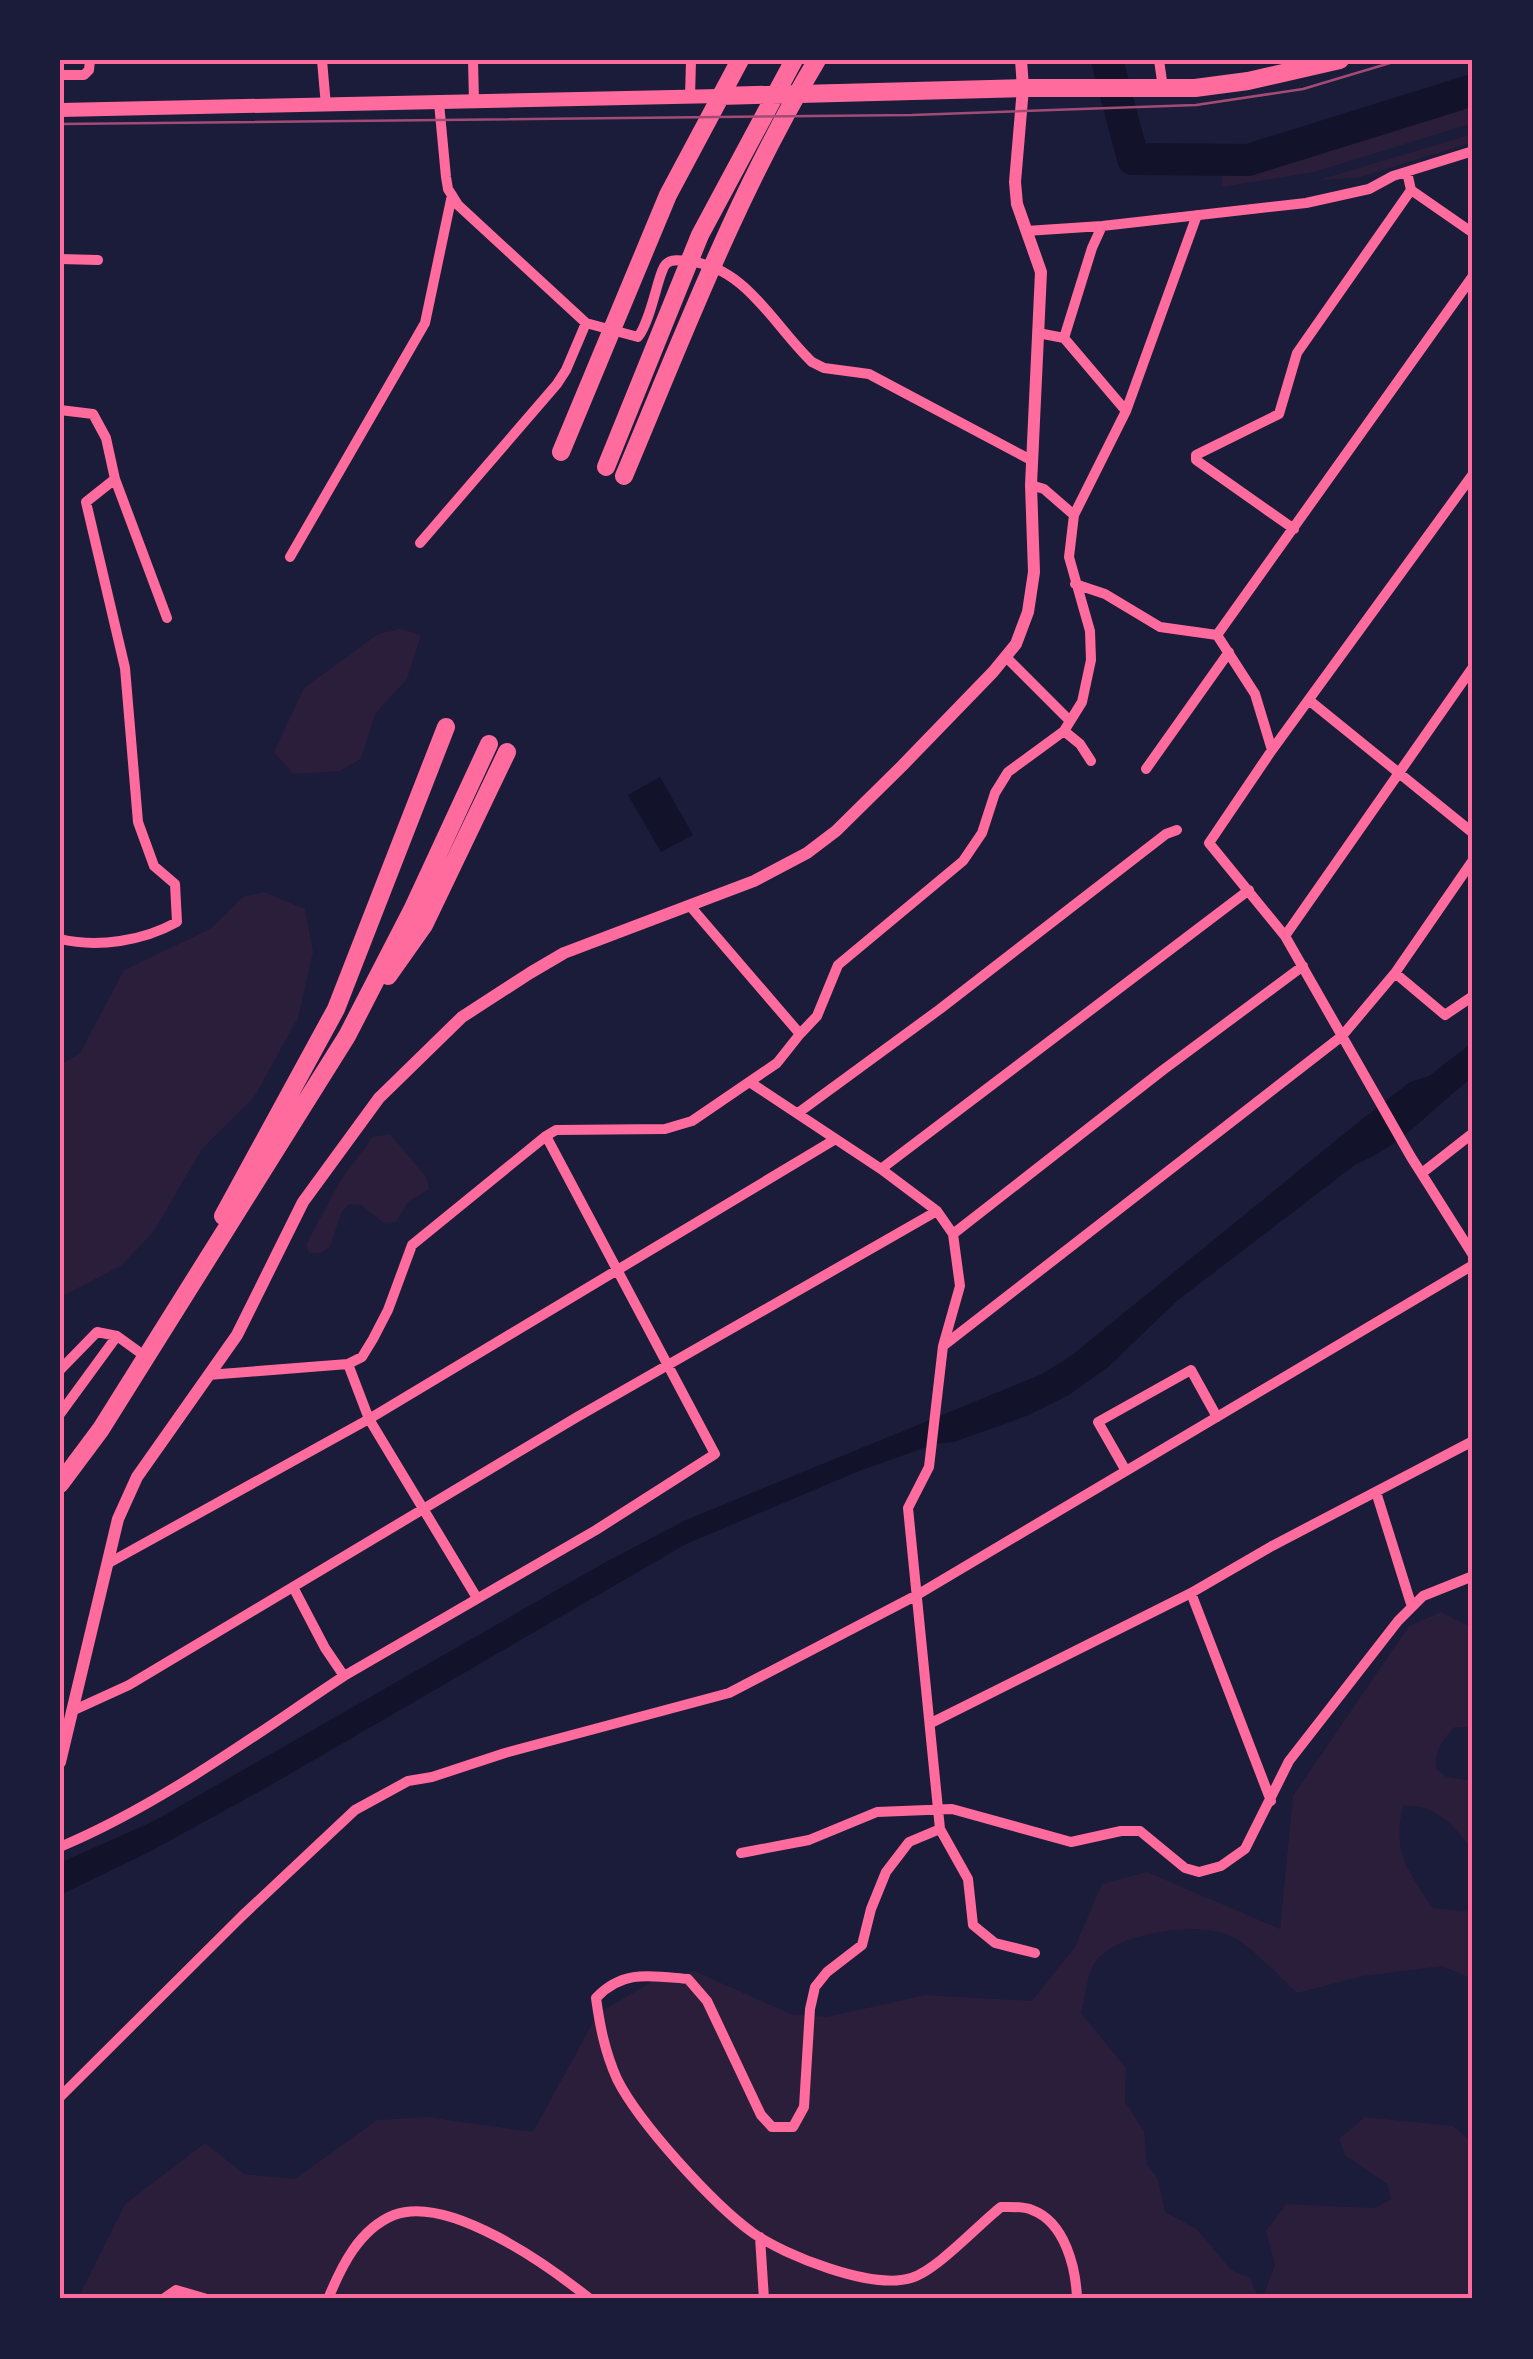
<svg xmlns="http://www.w3.org/2000/svg" width="1533" height="2359" viewBox="0 0 1533 2359" font-family="Arial,sans-serif">
  <rect width="100%" height="100%" fill="#1b1b3a"/>
  <path fill="#2a1e3b" d="M1473 102V123L1314 172 1222 187 1221 171 1227 168 1326 148Z
    M1473 134V142L1357 178 1318 180Z
    M400 629 421 635 407 679 375 714 361 759 340 771 293 774 274 752 304 688 378 634Z
    M264 892 305 909 313 952 298 1018 253 1099 202 1149 154 1231 121 1266 60 1297V1065L80 1053 124 970 210 929 243 897Z
    M390 1134 427 1178 429 1189 408 1202 396 1222 384 1223 361 1205 349 1204 341 1213 330 1247 320 1253H309L306 1245 340 1181 373 1137Z
    M1441 1612 1473 1628V1732L1467 1727H1455C1442 1739 1435 1752 1436 1769L1447 1777 1473 1781V1851C1455 1827 1436 1803 1403 1806 1392 1852 1408 1871 1433 1908L1473 1912V1979L1442 1966 1363 1976 1297 1993C1277 1975 1256 1950 1233 1937 1203 1920 1117 1932 1096 1961 1087 1973 1085 1998 1081 2013L1126 2068 1125 2102 1144 2131 1147 2164 1158 2179 1165 2212 1197 2229 1231 2270 1250 2278 1257 2294 1263 2297 1275 2265 1266 2231 1286 2204 1375 2208 1391 2199 1387 2184 1345 2155 1339 2139 1365 2117 1453 2126 1473 2143V2299H78L125 2204 205 2143 244 2174 295 2179 377 2120 427 2117 533 2132 598 2013 659 1978 694 1971 791 2014 827 2017 925 1995 1032 2001 1075 1947 1102 1884 1147 1872 1280 1929 1293 1796 1409 1626Z"/>
  <path fill="#12122b" d="M660 777 693 835 661 852 628 795Z
    M1473 1042V1077C1434 1106 1402 1146 1356 1164L1178 1300 1108 1367 1069 1395 1026 1416 954 1442 935 1444 859 1471 686 1544 269 1786 149 1852 60 1895V1863L154 1821 604 1563 686 1520 1040 1375 1071 1356 1356 1124 1410 1082 1429 1076Z"/>
  <g fill="none" stroke-linecap="round" stroke-linejoin="round">
    <path stroke="#12122b" stroke-width="32" d="M1107 60 1133 159 1248 160 1473 90"/>
    <path stroke="#ff6b9d" stroke-width="10" d="M322 60 326 106
      M473 60 474 102
      M1159 60 1163 88
      M60 75H84L89 70 90 60
      M690 97 691 60
      M439 103 446 177 448 189 458 205 586 323 638 337C652 319 658 272 666 264 671 259 680 260 688 261 747 267 773 325 812 362L824 368 869 374 1031 460
      M1407 172 1411 190 1473 233
      M1026 231 1102 226 1306 203 1369 189 1393 176 1473 151
      M60 259 98 260
      M1038 333 1064 338 1126 411
      M1064 338 1092 248 1102 226
      M60 410 93 414 106 438 115 479 86 502 125 668 138 822 154 866 175 884 177 922C143 941 98 948 60 939
      M1473 474 1272 750 1209 843 1285 936 1411 1157 1473 1255
      M115 479 167 618
      M1031 485 1044 489 1074 515
      M1294 529 1196 460V455L1279 414 1297 353 1411 190
      M420 543 557 384 566 370 586 323
      M290 557 425 323 452 195
      M1075 584 1105 594 1160 627 1217 635 1255 694 1272 750
      M1217 635 1473 276
      M1006 657 1070 721
      M1310 701 1473 833
      M1064 731 1080 744 1091 761
      M1146 769 1229 652
      M1285 936 1473 667
      M1395 973 1473 860
      M800 1034 817 1016 838 965 963 861 982 833 995 793 1008 772 1064 731 1082 702 1091 660 1090 631 1069 557 1074 515 1126 411 1197 215
      M751 1083 881 1169 937 1211 953 1234 960 1286 943 1346 929 1467 908 1508 940 1829 909 1842 886 1872 871 1909 862 1945 827 1972 815 1987 810 2009 804 2107 793 2127H772L761 2115 707 2001 688 1979C652 1976 623 1969 596 1998 600 2027 605 2052 617 2079 639 2123 713 2204 753 2233 786 2256 872 2290 911 2278 936 2271 978 2225 1001 2207 1011 2207 1023 2206 1032 2210 1065 2222 1076 2268 1077 2299
      M798 1113 940 1009 1166 834 1177 830
      M881 1169 1249 890
      M1422 1173 1473 1133
      M953 1234 1163 1070 1303 966
      M943 1346 1342 1036 1395 973 1445 1015 1473 996
      M348 1364 369 1419 477 1598
      M60 1370 97 1332 117 1336 146 1357
      M208 1375 348 1364 362 1357 373 1339 388 1310 412 1245 546 1136 556 1130 665 1129 692 1121 777 1063 800 1034 690 906
      M60 1414 117 1336
      M1126 1471 1098 1422 1191 1370 1217 1417
      M1376 1492 1412 1607
      M107 1564 369 1419 834 1140
      M293 1587 325 1648 344 1676 596 1530 715 1454 546 1136
      M1191 1593 1271 1801
      M72 1711 129 1685 577 1417 937 1211
      M931 1723 1191 1593 1272 1546 1473 1441
      M940 1829 968 1879 973 1925 995 1943 1035 1953
      M60 1847C162 1804 253 1736 344 1676
      M741 1853 809 1840 877 1812 952 1809 1071 1842 1121 1831H1140L1185 1868 1199 1872 1221 1866 1245 1849 1289 1761 1398 1621 1423 1596 1473 1576
      M60 2097 242 1916 355 1810 408 1781 432 1777 505 1753 729 1693 917 1595 1473 1265
      M760 2237 764 2299
      M163 2299 176 2290 207 2299
      M328 2299C341 2267 359 2229 394 2215 449 2194 549 2266 590 2299"/>
    <path stroke="#ff6b9d" stroke-width="12" d="M60 1762 118 1519 137 1477 237 1335 303 1202 379 1098 462 1017 530 973 564 953 754 881 807 853 836 831 902 766 993 672 1016 644 1028 612 1034 572 1031 485 1041 272 1017 204 1015 182 1023 88 1021 60"/>
    <path stroke="#ff6b9d" stroke-width="14" d="M60 110 720 96"/>
    <path stroke="#ff6b9d" stroke-width="18" d="M720 96 1023 88H1195L1248 81 1340 60
      M561 452 668 195 740 60
      M606 467 700 235 794 60
      M624 476C683 336 738 191 817 60
      M388 976 424 925 507 752
      M223 1216 336 1009 446 727
      M60 1484 101 1429 347 1036 413 908 489 744"/>
    <path stroke="#a44b75" stroke-width="2.5" d="M60 124 912 115 1196 105 1303 89 1400 60"/>
  </g>
  <rect width="1533" height="2359" fill="none" stroke="#1b1b3a" stroke-width="125"/>
  <rect x="62" y="62" width="1408" height="2234" fill="none" stroke="#ff6b9d" stroke-width="4"/>
</svg>
